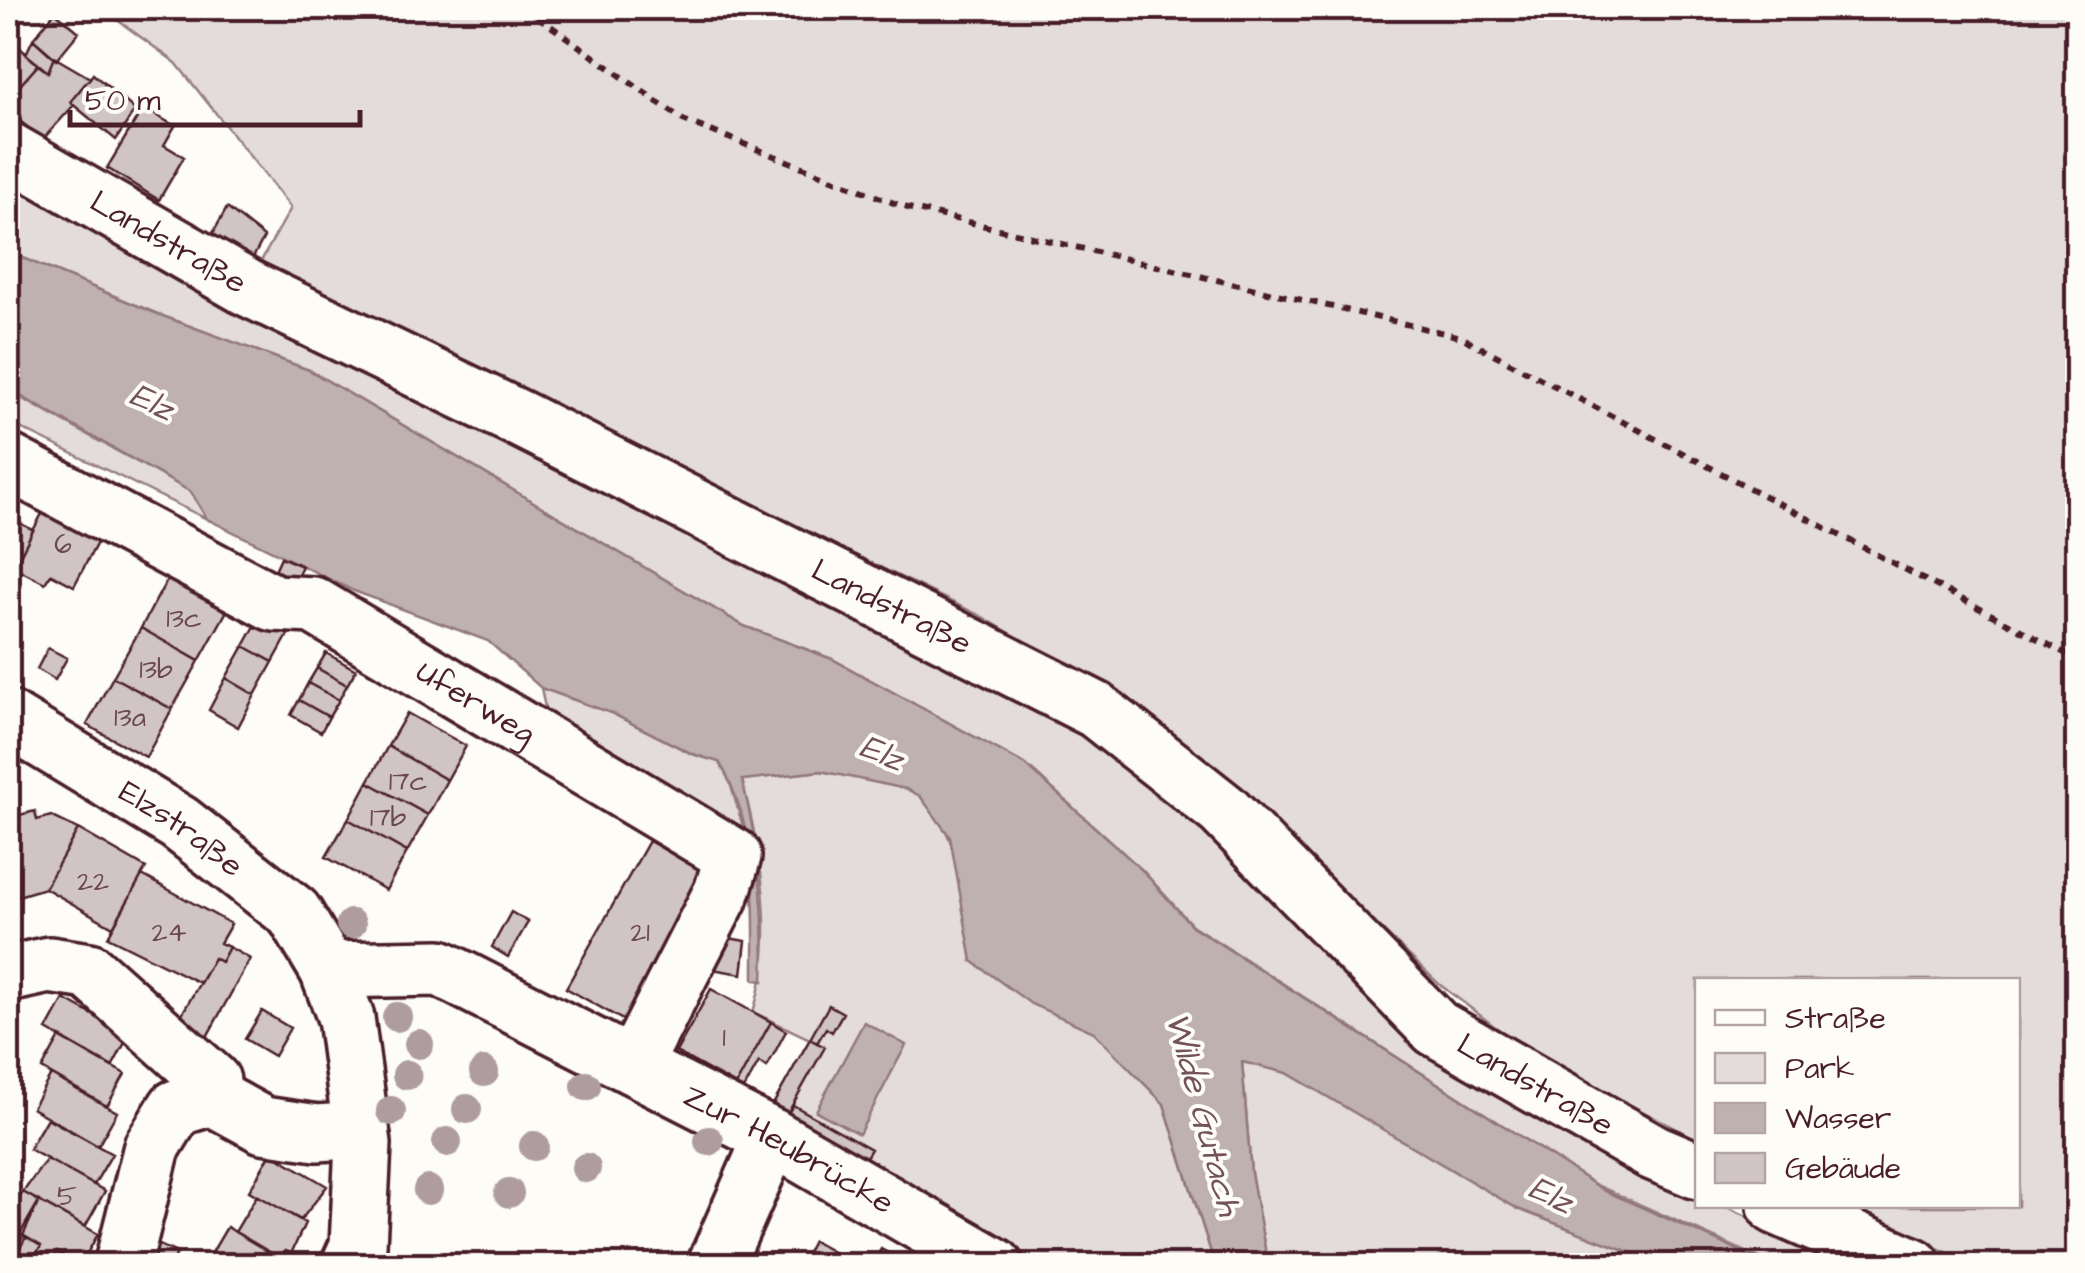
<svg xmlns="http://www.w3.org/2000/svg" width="2085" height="1273" viewBox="0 0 2085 1273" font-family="'Architects Daughter',sans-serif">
  <rect width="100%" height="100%" fill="#fdfcf7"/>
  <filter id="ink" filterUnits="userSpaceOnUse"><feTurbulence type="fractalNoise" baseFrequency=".01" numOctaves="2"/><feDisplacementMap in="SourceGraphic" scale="20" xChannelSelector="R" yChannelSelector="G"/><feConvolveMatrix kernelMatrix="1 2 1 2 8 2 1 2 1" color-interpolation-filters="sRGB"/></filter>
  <g filter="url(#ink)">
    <path fill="#e3dcda" stroke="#967e82" stroke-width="2.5" d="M101 8H2077V1265H1975L1844 1206H2018V980H1698L1697 1139 1532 1055 1439 984 1202 758 1132 705 981 616 373 321 261 261 291 208 176 63Z
      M8 184 233 314 236 308 1025 701 1116 755 1176 800 1413 1034 1479 1087 1697 1193 1698 1206H1725L1854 1265H1775L1594 1184 1192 925 1142 870 1026 765 832 659 744 626 309 370 160 315 8 252Z
      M8 391 191 492 207 519 8 422Z
      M541 688 611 713 692 754 719 762 729 779 748 844 549 728Z
      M821 771C849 777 896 778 919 795 964 831 963 909 972 961L1094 1032 1164 1104 1215 1265H1022L770 1110 810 1039 753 1012C777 938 761 854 742 780Z
      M1242 1061 1287 1073 1596 1236 1663 1265H1268L1251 1173Z"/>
    <path fill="#c0b1b1" stroke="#91777b" stroke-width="2.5" d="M8 252 160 315 309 370 744 626 832 659 1026 765 1142 870 1192 926 1605 1191 1771 1265H1663L1518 1209 1287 1073 1242 1062 1251 1173 1268 1265H1215L1164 1104 1094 1032 1031 1004 972 961 950 837 920 796 906 789 821 771 742 780C759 847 766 912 763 981L754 980C754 909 758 825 719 762L693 754 611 713 541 688 488 641 354 591 207 519 191 492 8 389Z
      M864 1022 906 1045 859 1134 816 1111Z"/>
    <path fill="#d0c5c4" stroke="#4a1f2b" stroke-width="2.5" d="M55 12 79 32 56 60 33 39Z
      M33 39 54 57 48 72 26 54Z
      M13 41 38 65 8 99V43Z
      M54 57 90 78 70 102 74 105 43 139 8 112V99L38 65 48 72Z
      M93 74 135 110 116 140 70 102Z
      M143 108 175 126 164 145 184 157 159 200 107 168Z
      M227 208 264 237 247 269 207 244Z
      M45 508 100 537 74 586 51 574 45 583 14 567Z
      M8 517 33 530 8 580Z
      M281 557 302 566 291 588 271 579Z
      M169 576 228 609 199 661 141 628Z
      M259 619 288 635 273 662 244 646Z
      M141 628 199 661 172 709 113 677Z
      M244 646 273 662 255 695 226 678Z
      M48 648 67 658 55 680 37 669Z
      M326 653 356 670 347 685 317 668Z
      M317 668 347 685 339 700 308 683Z
      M113 677 172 709 146 757 87 725Z
      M226 678 255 695 238 727 209 710Z
      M308 683 339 700 329 717 299 700Z
      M299 700 329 717 321 732 291 715Z
      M407 713 466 746 447 780 388 746Z
      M388 746 447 780 428 815 368 782Z
      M368 782 428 815 407 852 348 819Z
      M35 811 37 820 51 816 78 829 45 888 8 899V818Z
      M348 819 407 852 386 890 326 857Z
      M78 829 146 868 113 927 45 888Z
      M649 841 713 877 630 1024 566 988Z
      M142 875 231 924 220 943 229 947 221 962 214 958 200 983 108 937Z
      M511 912 528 922 508 957 492 947Z
      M717 936 746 941 742 974 712 969Z
      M229 947 250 959 199 1051 170 1035 214 958 221 962Z
      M711 989 771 1022 736 1085 676 1052Z
      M64 999 129 1035 112 1067 47 1030Z
      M829 1005 843 1013 832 1032 826 1028 817 1043 810 1039Z
      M262 1011 290 1028 274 1056 245 1039Z
      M771 1022 786 1031 767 1067 759 1062 744 1089 736 1085Z
      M60 1037 125 1074 107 1106 42 1069Z
      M810 1039 825 1047 785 1118 770 1110Z
      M51 1075 117 1112 98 1146 32 1108Z
      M793 1105 871 1149 863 1162 785 1118Z
      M47 1118 112 1154 94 1185 29 1149Z
      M271 1153 327 1186 301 1220 249 1191Z
      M47 1159 105 1191 85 1227 23 1192Z
      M23 1192 39 1201 9 1266 8 1219Z
      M257 1195 305 1223 291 1254 286 1251 281 1259 235 1232Z
      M39 1201 98 1234 80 1266 57 1252 52 1261 37 1253 41 1246 20 1234Z
      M227 1227 281 1259 277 1266H204Z
      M26 1237 41 1246 30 1266H10Z
      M146 1239 177 1253 171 1266H134Z
      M813 1241 858 1266H800Z
      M881 1249 899 1259 896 1266H872Z"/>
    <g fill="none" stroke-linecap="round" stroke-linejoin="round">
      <g stroke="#4a1f2b" stroke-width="62">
        <g id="minor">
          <path id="s1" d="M8 150 248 288 520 419 1096 710 1223 810 1436 1028 1653 1152 1698 1171"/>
          <path id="s2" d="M8 462 274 603 313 605 733 856 722 892 633 1066"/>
          <path id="s3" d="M8 719 179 823 294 913 328 970 346 1018 363 1144 358 1246 349 1266"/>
          <path id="s4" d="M328 970 440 968 772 1137 995 1266"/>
          <path d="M8 974 49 965 89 971 212 1081V1097"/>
          <path d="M1776 1206 1913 1266"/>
          <path d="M123 1263 152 1147 176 1108 212 1097 263 1125 317 1133 361 1130"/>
          <path d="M715 1266 772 1137"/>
        </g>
      </g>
      <path stroke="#4a1f2b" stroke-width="6" stroke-dasharray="8 8" stroke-linecap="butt" d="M524 8 538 17 582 8
        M538 17 683 120 904 207 1461 337 2078 660"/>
      <use href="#minor" stroke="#fdfcf7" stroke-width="55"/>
    </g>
    <g fill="#af9c9f">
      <circle cx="351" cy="924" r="15"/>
      <circle cx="397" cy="1017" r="15"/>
      <circle cx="419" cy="1044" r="15"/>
      <circle cx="484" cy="1072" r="15"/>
      <circle cx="407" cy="1075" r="15"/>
      <circle cx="586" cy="1086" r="15"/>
      <circle cx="467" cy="1109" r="15"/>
      <circle cx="391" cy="1111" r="15"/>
      <circle cx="709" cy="1141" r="15"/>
      <circle cx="447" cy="1142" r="15"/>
      <circle cx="534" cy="1146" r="15"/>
      <circle cx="586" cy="1168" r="15"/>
      <circle cx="428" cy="1190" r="15"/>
      <circle cx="509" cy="1193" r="15"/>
    </g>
  </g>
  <g text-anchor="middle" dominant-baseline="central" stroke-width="8" stroke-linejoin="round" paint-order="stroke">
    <g font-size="28" fill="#6c4851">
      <text x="63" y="544">6</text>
      <text x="184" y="618">13c</text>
      <text x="156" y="669">13b</text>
      <text x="130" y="717">13a</text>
      <text x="408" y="781">17c</text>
      <text x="388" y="817">17b</text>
      <text x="93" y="881">22</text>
      <text x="169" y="932">24</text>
      <text x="640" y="932">21</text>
      <text x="724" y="1037">1</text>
      <text x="67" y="1196">5</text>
    </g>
    <g font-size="32" fill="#4a1f2b" stroke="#fdfcf7">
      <text stroke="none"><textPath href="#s1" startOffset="185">Landstraße</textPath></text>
      <text stroke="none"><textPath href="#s1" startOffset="995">Landstraße</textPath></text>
      <text stroke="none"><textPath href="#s2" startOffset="530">Uferweg</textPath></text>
      <text stroke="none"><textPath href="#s3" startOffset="205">Elzstraße</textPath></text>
      <text stroke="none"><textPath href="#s1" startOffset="1805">Landstraße</textPath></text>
      <text stroke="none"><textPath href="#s4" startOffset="505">Zur Heubrücke</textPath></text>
    </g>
    <g font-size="35" font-style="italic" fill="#73525a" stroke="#fdfcf7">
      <text transform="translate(152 402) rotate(26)">Elz</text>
      <text transform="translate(882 753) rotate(23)">Elz</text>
      <text transform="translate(1203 1114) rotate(75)">Wilde Gutach</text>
      <text transform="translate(1551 1195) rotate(26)">Elz</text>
    </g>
  </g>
  <rect width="2085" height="1273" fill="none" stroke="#fdfcf7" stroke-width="40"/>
  <rect x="20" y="20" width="2045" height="1233" fill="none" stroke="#4a1f2b" stroke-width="4" filter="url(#ink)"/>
  <rect x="1695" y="978" width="325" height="230" fill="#fdfcf7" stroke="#b5a4a5" stroke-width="2.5"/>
  <rect x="1715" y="1010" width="50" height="15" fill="#fdfcf7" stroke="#b5a4a5" stroke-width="2.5"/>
  <text x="1785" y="1028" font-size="30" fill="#4a1f2b">Straße</text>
  <rect x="1715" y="1053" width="50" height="30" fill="#e3dcda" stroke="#b5a4a5" stroke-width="2.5"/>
  <text x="1785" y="1078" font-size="30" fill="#4a1f2b">Park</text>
  <rect x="1715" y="1103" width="50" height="30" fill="#c0b1b1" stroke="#b5a4a5" stroke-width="2.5"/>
  <text x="1785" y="1128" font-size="30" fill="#4a1f2b">Wasser</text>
  <rect x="1715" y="1153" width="50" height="30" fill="#d0c5c4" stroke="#b5a4a5" stroke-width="2.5"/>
  <text x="1785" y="1178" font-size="30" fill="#4a1f2b">Gebäude</text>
  <path d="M70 110v15h290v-15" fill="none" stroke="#4a1f2b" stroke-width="5"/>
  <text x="85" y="110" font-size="30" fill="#4a1f2b" stroke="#fdfcf7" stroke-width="8" paint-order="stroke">50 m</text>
</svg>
